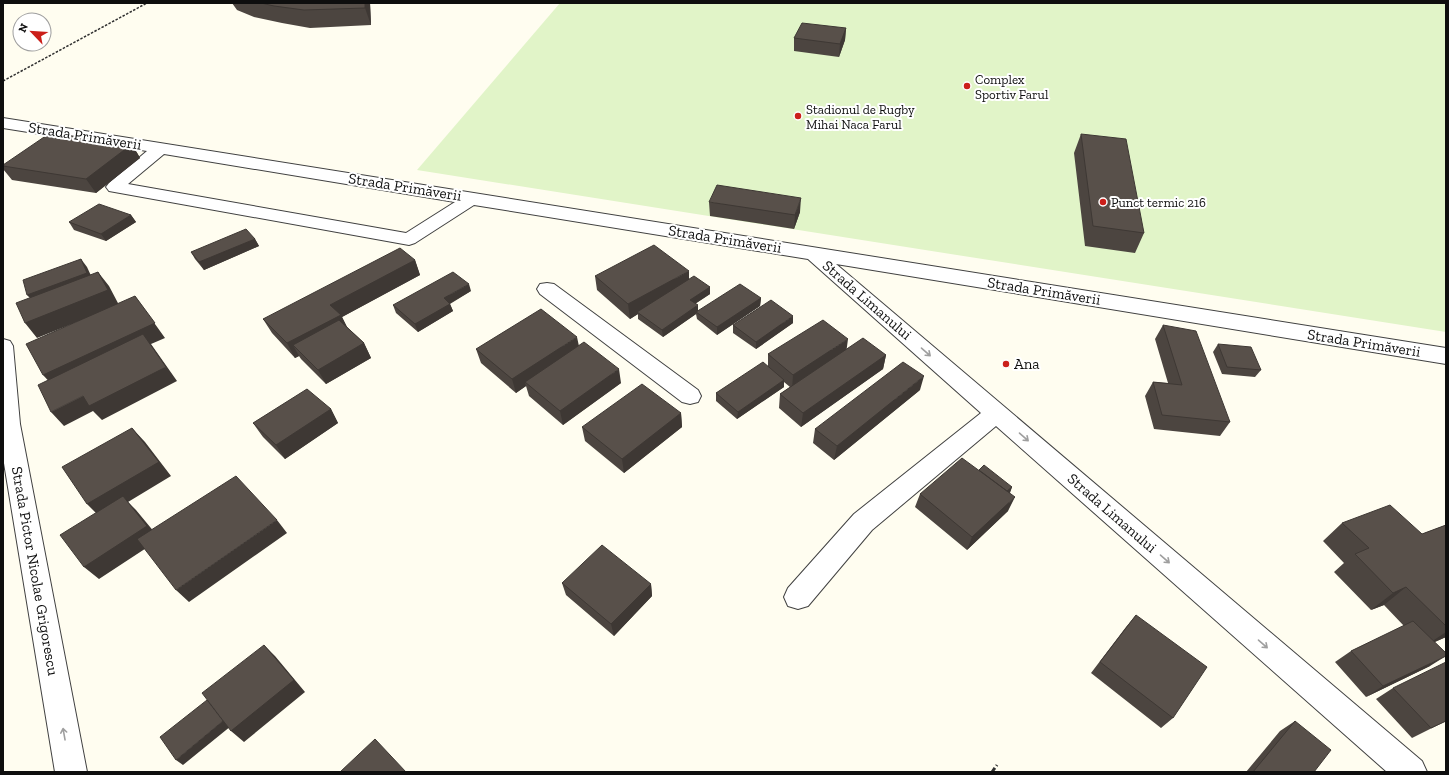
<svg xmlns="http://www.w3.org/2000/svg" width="1449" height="775" viewBox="0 0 1449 775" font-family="'Zilla Slab',serif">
  <rect width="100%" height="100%" fill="#fffdf0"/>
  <path fill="#e1f4c8" d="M560 3H1446V332L417 170Z"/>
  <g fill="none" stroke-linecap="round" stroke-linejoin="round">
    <g stroke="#414141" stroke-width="2">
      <path id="minor" d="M3 118 1446 348V364L836 264 1422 761 1427 772H1387L996 426 872 530 808 606 798 609 788 606 784 597 788 588 854 514 981 413 808 259 474 205 415 243 409 245 109 191 106 187 109 183 147 151 3 128ZM164 154 455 202 406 233 128 184Z
        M547 283 554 284 698 390 701 396 698 402 690 404 682 402 540 294 537 289 540 284Z
        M3 339 10 341 13 346 20 424 87 772H55L3 457Z"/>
    </g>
    <path stroke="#303030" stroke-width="1.5" stroke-dasharray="2.5 1.5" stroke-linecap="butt" d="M3 81 147 3"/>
    <path stroke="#303030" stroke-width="3" stroke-dasharray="5 2.5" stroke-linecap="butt" d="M992 772 997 765"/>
    <use href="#minor" fill="#fff" fill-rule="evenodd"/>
  </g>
  <path fill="#4c4540" d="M232 3H370L371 25 310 28 282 23 254 17 237 10Z
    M846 28 845 40 839 57 794 51V38Z
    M1081 134 1144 233 1135 253 1085 246 1074 153Z
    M132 144 140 158 96 193 12 180 3 169V165Z
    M709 202 800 212 794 229 710 216Z
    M131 215 136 222 106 241 74 230 69 222Z
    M255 239 259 246 204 270 195 259 191 252Z
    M415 260 420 275 342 317 347 327 364 343 371 358 326 384 301 359 299 356 295 358 272 333 263 319Z
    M595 276 689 279 710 287V294L695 304 698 311 761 298 760 306 717 335 697 319 696 314 663 337 638 319V314L630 319 597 290Z
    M471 291 450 304 453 311 418 332 396 313 393 305Z
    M793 323 756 349 733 333V325Z
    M1163 325 1230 422 1220 436 1154 429 1145 396 1153 382 1168 383 1155 339Z
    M1218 344 1261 370 1255 377 1222 374 1213 352Z
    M578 346 621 383 563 425 529 396 526 386 516 393 481 363 476 349Z
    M847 349 886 355 883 369 801 427 779 408 780 394 790 387 784 382V387L737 419 716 401V393L768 366V354Z
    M920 390 834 460 813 443 815 429Z
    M331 409 338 423 285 459 263 437 253 423Z
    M681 413 682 427 624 473 585 441 582 427Z
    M979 470 1012 487 1010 493 1008 511 967 550 915 507 920 494Z
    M1342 523 1422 534 1446 525V637L1435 642 1430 666 1366 697 1335 662 1351 651 1404 626 1384 605 1371 610 1334 572 1344 563 1323 541Z
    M562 583 651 584 652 596 614 636 566 595Z
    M1136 615 1173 718 1161 728 1091 673 1126 627Z
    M1393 688 1446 721 1412 738 1376 699Z
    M1295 721 1314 772H1246L1280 731Z"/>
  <path fill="#3e3834" d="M365 3H370L371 25 365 8Z
    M846 28 845 40 839 57 840 44Z
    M132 144 140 158 96 193 86 179Z
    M801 198 800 212 794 229 795 215Z
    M131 215 136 222 106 241 101 234Z
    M255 239 259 246 204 270 199 262Z
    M81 259 87 267 93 280 34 302 27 295Z
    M415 260 420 275 342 317 348 329 293 345 299 356 295 358 287 343 330 305Z
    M689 271V285L637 312 638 314 630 319 628 304Z
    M98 272 109 286 119 305 37 338 25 323Z
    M469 284 471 291 447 305 450 304 453 311 418 332 415 324 444 298Z
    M710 287V294L690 307V300Z
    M135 296 165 338 151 344 177 381 102 420 93 411 64 426 51 412 83 396 166 367 56 389 43 375Z
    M761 298 760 306 717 335V327Z
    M698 305V313L696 312V314L663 337 662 330Z
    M793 316V323L756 349V342Z
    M577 337 580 351 525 382 526 386 516 393 512 379Z
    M848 339 846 354 792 389 793 375Z
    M364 343 371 358 326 384 318 370Z
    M886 355 883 369 801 427 803 413Z
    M619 369 621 383 563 425 560 411Z
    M924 376 920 390 834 460 837 446Z
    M784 380V387L737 419 738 412Z
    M331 409 338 423 285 459 276 445Z
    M681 413 682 427 624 473 622 459Z
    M132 428 145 442 171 476 128 502 136 510 160 539 99 579 84 567 101 518 87 504Z
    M1012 487 1009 494 1002 496Z
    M1015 497 1008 511 967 550 972 537Z
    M277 520 287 533 189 602 176 590Z
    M651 584 652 596 614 636 611 624Z
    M1406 587 1384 605 1371 610 1393 593Z
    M1446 632V637L1425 646Z
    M264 645 275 656 305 692 244 742 231 731Z
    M1446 656 1430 666 1366 697 1383 686Z
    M224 720 231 726 183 765 176 760Z"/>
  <path fill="#58504a" stroke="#3e3834" d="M261 3H365V8L304 10 274 6Z
    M802 23 846 28 840 44 794 38Z
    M50 133 132 144 86 179 3 166V165Z
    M1081 134 1126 139 1144 233 1093 226Z
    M717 185 801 198 795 215 709 202Z
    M99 204 131 215 101 234 69 222Z
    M246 229 255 239 199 262 191 252Z
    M654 245 689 271 628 304 595 276Z
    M400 248 415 260 330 305 341 315 287 343 263 319Z
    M81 259 87 273 27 295 23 280Z
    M98 272 108 290 25 323 16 303Z
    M453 272 469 284 444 298 450 304 415 324 393 305Z
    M694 276 710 287 690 300 698 305 662 330 637 312Z
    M740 284 761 298 717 327 696 312Z
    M135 296 155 323 43 375 26 344Z
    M771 300 793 316 756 342 733 325Z
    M541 309 577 337 512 379 476 349Z
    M339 320 364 343 318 370 293 345Z
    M823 320 848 339 793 375 768 354Z
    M1163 325 1196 331 1230 422 1162 415 1153 382 1182 385Z
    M143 334 166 367 89 406 83 396 51 412 38 385Z
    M863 338 886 355 803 413 780 394Z
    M584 342 619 369 560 411 525 382Z
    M1218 344 1251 347 1261 370 1227 367Z
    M763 362 784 380 738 412 716 393Z
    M903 362 924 376 837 446 815 429Z
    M642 384 681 413 622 459 582 427Z
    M307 389 331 409 276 445 253 423Z
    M132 428 159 462 87 504 62 467Z
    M962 458 1015 497 972 537 920 494Z
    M984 465 1012 487 1007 491 979 470Z
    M236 476 277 520 176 590 137 539Z
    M123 496 147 526 84 567 60 535Z
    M1390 505 1422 534 1446 525V626L1406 587 1393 593 1355 554 1369 548 1342 523Z
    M602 545 651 584 611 624 562 583Z
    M1136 615 1207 667 1173 718 1100 662Z
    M1413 621 1446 653V656L1383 686 1351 651Z
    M264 645 294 680 231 731 202 693Z
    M1446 662V721L1431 728 1393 688Z
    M207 700 223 721 176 760 160 737Z
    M1295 721 1331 750 1314 772H1253Z
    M375 739 406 772H340Z"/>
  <defs><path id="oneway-shaft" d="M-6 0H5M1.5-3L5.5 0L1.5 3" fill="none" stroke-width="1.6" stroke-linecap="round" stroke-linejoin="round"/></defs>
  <g stroke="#9f9f9f">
    <use href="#oneway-shaft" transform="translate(926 352) rotate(41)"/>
    <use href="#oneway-shaft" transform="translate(1024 437) rotate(41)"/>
    <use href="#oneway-shaft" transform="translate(1165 559) rotate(41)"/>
    <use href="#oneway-shaft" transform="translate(1263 644) rotate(41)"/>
    <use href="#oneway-shaft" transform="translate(64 734) rotate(-100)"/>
  </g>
  <g fill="#cb1f1a" stroke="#fff" stroke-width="1.5">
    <circle cx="967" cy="86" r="4"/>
    <circle cx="798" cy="116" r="4"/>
    <circle cx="1103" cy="202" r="4"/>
    <circle cx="1006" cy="364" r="4"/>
  </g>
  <g text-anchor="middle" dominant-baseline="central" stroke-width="4" stroke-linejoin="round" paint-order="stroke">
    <g font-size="13" fill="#0e0e0e" stroke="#fff" text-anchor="start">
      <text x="975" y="79">Complex<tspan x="975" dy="15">Sportiv Farul</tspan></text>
      <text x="806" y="109">Stadionul de Rugby<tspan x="806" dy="15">Mihai Naca Farul</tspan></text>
      <text x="1111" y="202">Punct termic 216</text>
    </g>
    <g font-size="15" fill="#0e0e0e" stroke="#fff">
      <text transform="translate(85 136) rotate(9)">Strada Primăverii</text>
      <text transform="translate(405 187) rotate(9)">Strada Primăverii</text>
      <text transform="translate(725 239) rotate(9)">Strada Primăverii</text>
      <text transform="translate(1044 291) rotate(9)">Strada Primăverii</text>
      <text transform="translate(867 300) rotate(41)">Strada Limanului</text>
      <text transform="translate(1364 343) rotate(9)">Strada Primăverii</text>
      <text transform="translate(1112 513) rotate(41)">Strada Limanului</text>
      <text transform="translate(35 571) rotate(80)">Strada Pictor Nicolae Grigorescu</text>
    </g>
    <g font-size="15" fill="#0e0e0e" stroke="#fff" text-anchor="start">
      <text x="1014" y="364">Ana</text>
    </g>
  </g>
  <rect width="1449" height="775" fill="none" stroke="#0e0e0e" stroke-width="8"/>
  <g transform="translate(32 32) rotate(295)"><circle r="19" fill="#ffffff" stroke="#9f9f9f"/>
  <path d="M0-3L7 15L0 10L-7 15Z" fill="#cb1f1a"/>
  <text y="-6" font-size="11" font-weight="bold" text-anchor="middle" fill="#0e0e0e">N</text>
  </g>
</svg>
